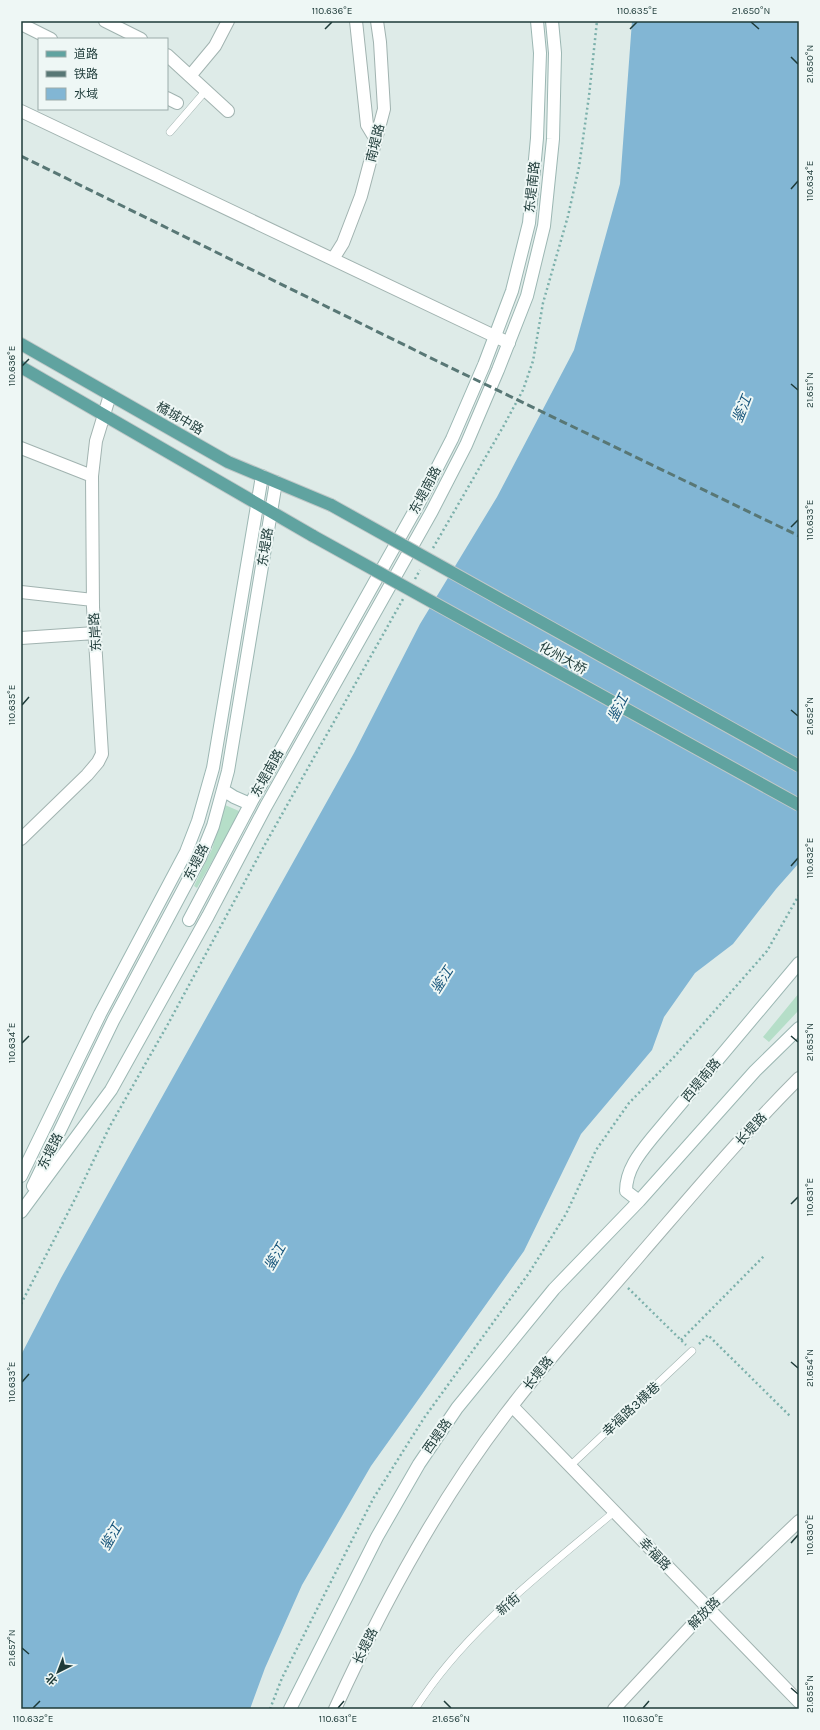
<svg xmlns="http://www.w3.org/2000/svg" width="820" height="1730" viewBox="0 0 820 1730" font-family="Karla,'Noto Sans SC',sans-serif">
  <rect width="100%" height="100%" fill="#deebe8"/>
  <path fill="#b5dec8" d="M225 805 239 811 238 816 197 888 194 886 212 849Z
    M799 993V1010L769 1042 763 1037Z"/>
  <path fill="#82b6d4" d="M632 21H799V863L776 889 733 944 695 973 664 1017 652 1050 581 1134 524 1251 371 1466 302 1585 265 1668 250 1709H21V1355L61 1278 354 753 420 624 497 497 574 350 620 184Z"/>
  <g fill="none" stroke-linecap="round" stroke-linejoin="round">
    <g stroke="#a1b3b0" stroke-width="8">
      <path id="lane" d="M170 132 202 95 203 91 202 87
        M570 1466 692 1351
        M415 1709C466 1629 543 1572 614 1512"/>
    </g>
    <g stroke="#a1b3b0" stroke-width="14">
      <path id="street" d="M105 21 141 39
        M356 21 367 125 376 140
        M21 24 51 39
        M167 55 228 111
        M190 76 215 46 228 21
        M167 98 177 103
        M21 111 509 343
        M333 259 343 243 361 196 384 109 380 42 377 21
        M21 448 92 476
        M21 592 93 600
        M21 638 95 633
        M21 839 87 775 98 762 102 754 93 607 92 476 96 441 110 395
        M512 1406 799 1702
        M335 1709C382 1606 436 1505 505 1415 547 1359 595 1308 640 1255 692 1195 743 1134 799 1078
        M614 1709 708 1608 799 1521"/>
    </g>
    <g stroke="#9cb7b3" stroke-width="14">
      <path id="secondary" d="M223 790 234 797 250 804
        M189 920 253 799 419 503 452 439 484 365 512 291 529 223 537 138 540 53 537 21
        M21 1176 100 1014 186 852 198 821 213 768 262 476
        M33 1186 113 1021 200 858 213 826 228 771 276 482
        M639 1201 626 1191C626 1170 639 1154 652 1138L799 963
        M21 1212 111 1090 208 916 266 806 432 511 466 445 498 370 527 296 544 226 553 139 555 53 552 21
        M290 1709 377 1537 419 1464 457 1408 554 1289 639 1201 755 1071 799 1028"/>
    </g>
    <g stroke="#c0c8c8" stroke-width="14">
      <path id="primary" d="M21 344 228 462 331 505
        M21 367 313 536"/>
    </g>
    <path stroke="#7cb0ab" stroke-width="2.5" stroke-dasharray="2 3" stroke-linecap="butt" d="M433 548 503 427 523 390 533 361 543 303 568 216 579 167 589 96 597 21
      M415 579 420 570
      M628 1288 686 1345
      M21 1304 76 1197 110 1126 168 1024 263 848 403 599
      M681 1340 765 1255
      M699 1344 708 1335 791 1417
      M270 1709 282 1678 373 1499 424 1418 529 1273 566 1214 596 1150 629 1103 674 1057 767 951 799 895"/>
    <use href="#lane" stroke="#fff" stroke-width="7"/>
    <use href="#street" stroke="#fff" stroke-width="12"/>
    <use href="#secondary" stroke="#fff" stroke-width="12"/>
    <use href="#primary" stroke="#60a3a0" stroke-width="12"/>
    <path stroke="#587775" stroke-width="3" stroke-dasharray="8 4" stroke-linecap="butt" d="M21 156 437 361 799 536"/>
    <g stroke="#c0c8c8" stroke-width="14" stroke-linecap="butt">
      <path id="primary-bridge" d="M331 505 799 766
        M313 536 799 805"/>
    </g>
    <use href="#primary-bridge" stroke="#60a3a0" stroke-width="12"/>
  </g>
  <path fill="none" stroke="#1e3b39" stroke-width="1.5" d="M751 22 759 29M325 29 332 22M630 29 637 22M791 57 798 64M791 189 798 181M22 366 29 359M791 384 798 390M791 527 798 520M22 705 29 697M791 710 798 716M791 866 798 858M791 1036 798 1042M22 1043 29 1036M791 1204 798 1197M791 1362 798 1368M22 1382 29 1374M791 1543 798 1535M22 1648 29 1654M791 1688 798 1694M444 1701 451 1708M33 1708 40 1701M338 1708 344 1701M643 1708 649 1701"/>
  <g text-anchor="middle" dominant-baseline="central" stroke-width="4" stroke-linejoin="round" paint-order="stroke">
    <g font-size="13" fill="#1e3b39" stroke="#eef7f5">
      <text transform="translate(375 143) rotate(-76)">南堤路</text>
      <text transform="translate(532 187) rotate(-84)">东堤南路</text>
      <text transform="translate(180 418) rotate(30)">橘城中路</text>
      <text transform="translate(425 490) rotate(-62)">东堤南路</text>
      <text transform="translate(265 547) rotate(-81)">东堤路</text>
      <text transform="translate(95 632) rotate(-94)">东岸路</text>
      <text transform="translate(563 658) rotate(29)">化州大桥</text>
      <text transform="translate(267 773) rotate(-61)">东堤南路</text>
      <text transform="translate(196 862) rotate(-64)">东堤路</text>
      <text transform="translate(701 1080) rotate(-50)">西堤南路</text>
      <text transform="translate(751 1129) rotate(-48)">长堤路</text>
      <text transform="translate(50 1151) rotate(-64)">东堤路</text>
      <text transform="translate(538 1373) rotate(-51)">长堤路</text>
      <text transform="translate(631 1409) rotate(-43)">幸福路3横巷</text>
      <text transform="translate(437 1436) rotate(-55)">西堤路</text>
      <text transform="translate(655 1554) rotate(46)">幸福路</text>
      <text transform="translate(508 1604) rotate(-41)">新街</text>
      <text transform="translate(704 1613) rotate(-45)">解放路</text>
      <text transform="translate(365 1646) rotate(-64)">长堤路</text>
    </g>
    <g font-size="14" font-style="italic" fill="#16547a" stroke="#eef7f5">
      <text transform="translate(742 409) rotate(-68)">鉴江</text>
      <text transform="translate(618 708) rotate(-63)">鉴江</text>
      <text transform="translate(442 980) rotate(-57)">鉴江</text>
      <text transform="translate(275 1257) rotate(-60)">鉴江</text>
      <text transform="translate(111 1537) rotate(-60)">鉴江</text>
    </g>
  </g>
  <rect width="820" height="1730" fill="none" stroke="#eef7f5" stroke-width="44"/>
  <rect x="38" y="38" width="130" height="72" fill="#eef7f5" stroke="#9bacaa"/>
  <rect x="46" y="51" width="20" height="6" fill="#60a3a0" stroke="#9bacaa"/>
  <text x="74" y="58" font-size="12" fill="#1e3b39">道路</text>
  <rect x="46" y="71" width="20" height="6" fill="#587775" stroke="#9bacaa"/>
  <text x="74" y="78" font-size="12" fill="#1e3b39">铁路</text>
  <rect x="46" y="88" width="20" height="12" fill="#82b6d4" stroke="#9bacaa"/>
  <text x="74" y="98" font-size="12" fill="#1e3b39">水域</text>
  <g transform="translate(58 1672) rotate(222)" stroke="#eef7f5" stroke-width="3" paint-order="stroke">
  <path d="M0-3L7 15L0 10L-7 15Z" fill="#1e3b39"/>
  <text y="-6" font-size="11" font-weight="bold" text-anchor="middle" fill="#1e3b39">北</text>
  </g>
  <rect x="22" y="22" width="776" height="1686" fill="none" stroke="#1e3b39" stroke-width="1.5"/>
  <g font-size="10" text-anchor="middle" fill="#1e3b39">
    <text x="332" y="14">110.636°E</text>
    <text x="637" y="14">110.635°E</text>
    <text x="751" y="14">21.650°N</text>
    <text transform="translate(809 64) rotate(-90)" y="4">21.650°N</text>
    <text transform="translate(809 181) rotate(-90)" y="4">110.634°E</text>
    <text transform="translate(11 366) rotate(-90)" y="4">110.636°E</text>
    <text transform="translate(809 390) rotate(-90)" y="4">21.651°N</text>
    <text transform="translate(809 520) rotate(-90)" y="4">110.633°E</text>
    <text transform="translate(11 705) rotate(-90)" y="4">110.635°E</text>
    <text transform="translate(809 716) rotate(-90)" y="4">21.652°N</text>
    <text transform="translate(809 858) rotate(-90)" y="4">110.632°E</text>
    <text transform="translate(809 1042) rotate(-90)" y="4">21.653°N</text>
    <text transform="translate(11 1043) rotate(-90)" y="4">110.634°E</text>
    <text transform="translate(809 1197) rotate(-90)" y="4">110.631°E</text>
    <text transform="translate(809 1368) rotate(-90)" y="4">21.654°N</text>
    <text transform="translate(11 1382) rotate(-90)" y="4">110.633°E</text>
    <text transform="translate(809 1535) rotate(-90)" y="4">110.630°E</text>
    <text transform="translate(11 1648) rotate(-90)" y="4">21.657°N</text>
    <text transform="translate(809 1694) rotate(-90)" y="4">21.655°N</text>
    <text x="33" y="1722">110.632°E</text>
    <text x="338" y="1722">110.631°E</text>
    <text x="451" y="1722">21.656°N</text>
    <text x="643" y="1722">110.630°E</text>
  </g>
</svg>
